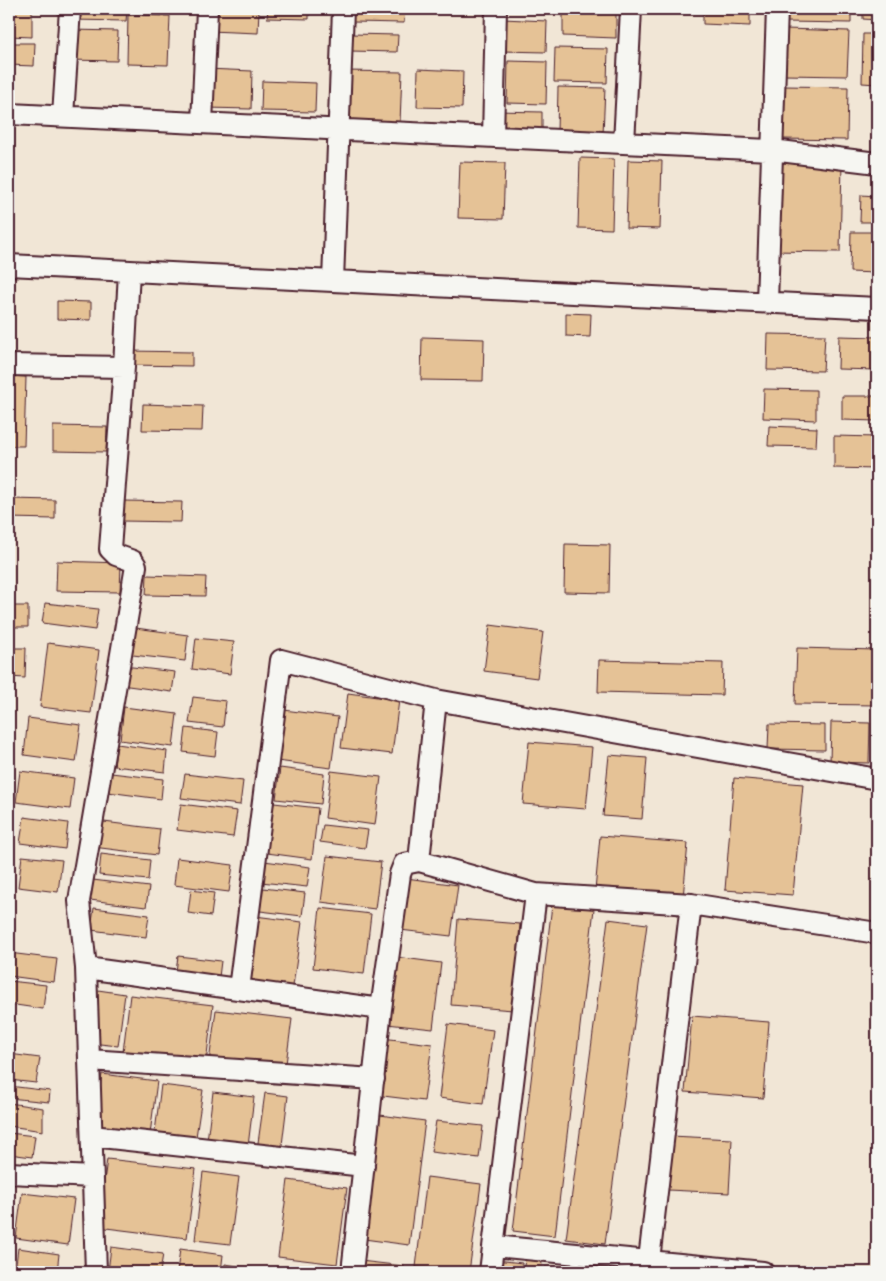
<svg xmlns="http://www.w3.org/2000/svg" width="886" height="1281" viewBox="0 0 886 1281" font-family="'Playpen Sans',sans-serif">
  <rect width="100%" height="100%" fill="#f1e6d6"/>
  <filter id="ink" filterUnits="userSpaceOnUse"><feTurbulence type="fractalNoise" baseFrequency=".02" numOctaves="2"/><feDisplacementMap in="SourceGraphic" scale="10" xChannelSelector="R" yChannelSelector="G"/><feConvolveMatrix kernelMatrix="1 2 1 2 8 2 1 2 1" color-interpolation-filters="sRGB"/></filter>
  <g filter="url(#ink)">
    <path fill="#e5c296" stroke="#4a1f2b" d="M9 9H32V37L9 36Z
      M72 9H127L126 21 72 20Z
      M210 9H259L258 33 209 31Z
      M268 9H309V19L267 18Z
      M354 9H405L404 23 353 22Z
      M427 9H469V11L427 10Z
      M511 9H554V11Z
      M563 9H616V38L563 36Z
      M703 9H750V26L703 24Z
      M786 9H851V23L785 22Z
      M863 9H877V20L863 19Z
      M128 15 170 16 168 65 127 64Z
      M503 19 547 21 546 52 502 51Z
      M785 29 849 31 847 76 784 75Z
      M71 30 118 31 117 61 70 60Z
      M350 34 398 35 397 52 350 51Z
      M863 34H877V84L862 83Z
      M9 43H35L34 66 9 65Z
      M555 48 608 49 607 83 554 82Z
      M508 61 547 62 546 104 507 103Z
      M207 69 252 71 251 109 206 108Z
      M418 69 463 71 462 108 417 107Z
      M347 71 402 72 400 123 345 122Z
      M262 81 316 83 315 112 261 111Z
      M784 86 848 87 847 140 782 139Z
      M558 87 605 88 603 134 557 133Z
      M495 111 542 112V131L494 130Z
      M580 158 614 159 612 229 578 228Z
      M628 160 662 161 660 229 626 228Z
      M460 162 505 163 503 219 458 218Z
      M773 162 842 163 840 252 770 251Z
      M861 195 877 196V222H860Z
      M851 232H877V273L850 272Z
      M57 301 91 302V320L57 319Z
      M566 313 591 314 590 337 566 336Z
      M768 334 825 335 823 371 767 370Z
      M839 336 877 337V370L838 369Z
      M422 337 484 339 483 381 421 380Z
      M129 351 192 352V366L129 365Z
      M9 376 26 377 24 446H9Z
      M764 389 816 390V420L763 418Z
      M842 396H877V421L842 420Z
      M143 404 203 406 202 431 142 430Z
      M53 426 107 427 106 452 53 451Z
      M769 426 817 428 816 447 768 446Z
      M834 436 877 437V469L834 468Z
      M10 499 55 500V519L9 518Z
      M123 501 182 502 181 522 122 521Z
      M565 544 610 545 609 593 564 592Z
      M57 561 121 563 120 592 56 591Z
      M147 575 206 577 205 596 146 595Z
      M45 603 98 609 95 630 42 623Z
      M9 606H28V627H9Z
      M490 625 543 632 537 678 484 671Z
      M128 627 188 635 185 661 124 654Z
      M196 638 234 642 230 674 192 669Z
      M48 643 99 650 91 713 40 707Z
      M9 648H26L25 678 9 677Z
      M797 648 877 650V705L795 704Z
      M599 660 723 663 722 695 598 692Z
      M124 666 175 672 172 692 121 685Z
      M348 693 399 700 392 754 341 748Z
      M193 697 226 701 223 727 189 723Z
      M124 707 177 714 173 747 120 740Z
      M284 710 338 717 331 768 277 761Z
      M28 718 81 725 76 762 24 755Z
      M831 722 870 723 869 763 830 762Z
      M769 724 825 725V750L768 749Z
      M186 728 218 732 215 756 183 752Z
      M529 742 592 747 586 809 523 804Z
      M117 744 167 751 165 772 114 766Z
      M609 755 647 758 642 819 603 816Z
      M280 768 324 774 321 804 276 799Z
      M20 771 74 778 70 809 16 802Z
      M331 771 381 777 375 825 325 818Z
      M111 773 163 779 161 799 108 792Z
      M185 774 243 781 240 805 181 798Z
      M734 778 803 784 793 895 725 890Z
      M274 803 318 808 312 859 267 853Z
      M181 804 237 811 233 837 177 830Z
      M24 817 68 823 65 849 20 843Z
      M96 821 160 829 157 855 93 847Z
      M323 825 368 830 365 848 320 842Z
      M600 836 688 843 683 898 595 891Z
      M101 854 150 860 148 880 99 875Z
      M22 856 62 860 58 892 18 887Z
      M327 856 381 862 375 909 321 902Z
      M177 858 233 865 229 892 174 885Z
      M264 861 310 867 307 887 261 882Z
      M406 878 458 885 451 936 400 930Z
      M93 880 149 887 146 907 90 900Z
      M263 888 305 893 302 916 260 911Z
      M191 890 214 893 211 916 188 913Z
      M552 905 594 909 555 1236 513 1231Z
      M94 908 149 915 146 937 91 930Z
      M320 908 371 914 364 974 313 968Z
      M255 916 302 922 293 986 247 981Z
      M458 919 520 924 513 1010 451 1005Z
      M608 919 647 924 605 1244 566 1239Z
      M9 953 57 959 54 982 9 976Z
      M178 956 221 961 219 977 176 972Z
      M396 957 441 963 433 1029 387 1024Z
      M9 981 46 985 43 1009 9 1004Z
      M98 990 125 994 118 1046 91 1043Z
      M130 995 213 1005 206 1063 123 1052Z
      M216 1010 292 1019 285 1071 209 1062Z
      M692 1016 769 1022 763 1098 685 1092Z
      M448 1024 493 1030 483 1104 439 1098Z
      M382 1038 432 1044 424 1101 375 1095Z
      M9 1054 40 1058 36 1083 9 1080Z
      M102 1074 157 1081 150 1134 95 1127Z
      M161 1085 203 1090 196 1137 155 1132Z
      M9 1086 50 1091 49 1102 9 1098Z
      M213 1092 254 1097 248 1146 207 1141Z
      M265 1093 288 1096 281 1153 257 1150Z
      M9 1103 43 1108V1131L9 1126Z
      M380 1115 425 1121 409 1245 364 1239Z
      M436 1121 483 1126 479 1158 431 1152Z
      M9 1133 35 1136 32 1157 9 1154Z
      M671 1136 732 1139 729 1193 668 1190Z
      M107 1159 196 1169 187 1238 98 1227Z
      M203 1172 239 1177 230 1244 195 1240Z
      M427 1177 481 1184 469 1272 416 1267Z
      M288 1180 347 1188 337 1264 278 1257Z
      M22 1193 74 1199 68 1245 16 1238Z
      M111 1247 163 1254 160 1272H108Z
      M18 1248 59 1254 57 1272H15Z
      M180 1249 223 1255 221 1272H177Z
      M496 1260 522 1263 521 1272H495Z
      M525 1260 542 1262 541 1272H523Z
      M360 1261 404 1266 403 1272H359Z
      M225 1264 264 1270V1272H224Z
      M545 1267 568 1269 567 1272H544Z"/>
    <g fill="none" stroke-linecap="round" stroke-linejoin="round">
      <g stroke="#4a1f2b" stroke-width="24">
        <path id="street" d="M9 114 772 150 877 163
          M63 116 70 9
          M202 123 207 9
          M493 137 496 9
          M624 143 631 9
          M9 265 877 308
          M333 281 343 9
          M767 302 777 9
          M9 365 124 367 129 271
          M436 700 877 779
          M86 968 381 1009
          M239 989 281 660 436 700 419 861
          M89 1060 374 1079
          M92 1136 364 1166
          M9 1173 93 1177
          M494 1246 763 1272
          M649 1260 691 904
          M96 1272 86 968 79 901 136 566 133 561 116 555 110 549 124 367
          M352 1272 381 1009 400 874 404 864 419 861 536 894 691 904 877 933
          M490 1272 536 894"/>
      </g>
      <use href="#street" stroke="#f6f6f2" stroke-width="20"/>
    </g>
  </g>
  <rect width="886" height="1281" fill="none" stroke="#f6f6f2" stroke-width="30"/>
  <rect x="15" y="15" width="856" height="1251" fill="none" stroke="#4a1f2b" stroke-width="2" filter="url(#ink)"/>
</svg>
